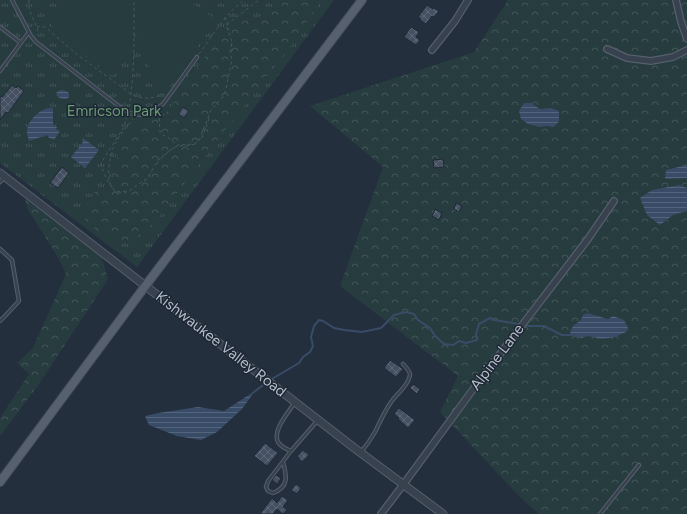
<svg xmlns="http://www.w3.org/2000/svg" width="687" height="514" viewBox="0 0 687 514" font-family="Figtree,sans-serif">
  <defs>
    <pattern id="grass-tufts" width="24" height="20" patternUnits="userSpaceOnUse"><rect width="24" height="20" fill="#263c3f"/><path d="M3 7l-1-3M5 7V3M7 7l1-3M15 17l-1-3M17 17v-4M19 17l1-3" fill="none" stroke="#435659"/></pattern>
    <pattern id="forest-crowns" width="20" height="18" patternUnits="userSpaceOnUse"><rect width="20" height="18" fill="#263c3f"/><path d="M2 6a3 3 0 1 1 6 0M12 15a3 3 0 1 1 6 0" fill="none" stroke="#435659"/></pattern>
    <pattern id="water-rules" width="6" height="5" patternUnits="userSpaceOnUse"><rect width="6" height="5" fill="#394c67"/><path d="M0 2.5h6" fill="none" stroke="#53647b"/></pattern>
    <pattern id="building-cross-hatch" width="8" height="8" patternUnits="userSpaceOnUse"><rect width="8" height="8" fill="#455162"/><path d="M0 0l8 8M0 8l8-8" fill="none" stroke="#5d6877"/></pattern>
  </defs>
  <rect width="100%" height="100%" fill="#242f3e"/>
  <path fill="url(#grass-tufts)" d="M0 0H334L137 267 0 163Z"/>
  <path fill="url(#forest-crowns)" d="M289 0H322L292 44 154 223 130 242 115 240 98 232 81 215 94 192 116 191 114 172 122 139 133 129 165 115 224 29 246 20 259 17 271 8 276 2Z
    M508 0H687V514H539L520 497 440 412 458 376 340 286 383 167 310 106 474 52Z
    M25 199 101 255 108 279 39 384 0 436V418L29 374 17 363 33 348 66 274 59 259 27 208Z"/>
  <path fill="#263c3f" d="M72 0H126C134 18 133 40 124 58 121 64 116 71 112 76L54 30 52 24Z
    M138 0H187L216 20 170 86C167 83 163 81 160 78 137 59 131 27 138 0Z"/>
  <path fill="url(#water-rules)" d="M61 90C66 91 70 91 69 97L67 99C59 100 51 93 61 90Z
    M524 103H531L540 109 551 108 559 111V121L554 127 547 126 539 127 528 124 521 119 519 111Z
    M48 108H53V126L54 127 55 126 57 127 56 129 60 131 54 140 50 138H49L47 135 29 141C28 138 27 134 27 131 28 120 38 111 48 108Z
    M83 138 99 150 85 168 71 157 83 142 82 140Z
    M687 165V178L665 179 666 170Z
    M679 185 687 188V211L673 215 660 225 647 215 640 198 652 190Z
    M587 313 608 319 613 316 624 320 628 328 626 332 615 337 602 339 588 336 581 338 572 335 570 332 573 326 581 320 583 315Z
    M255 391 242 409 217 432 201 440 177 436 149 425 145 416 158 413 198 407 224 411Z"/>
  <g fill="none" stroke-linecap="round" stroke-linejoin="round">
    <path stroke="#394c67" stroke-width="2" d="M270 380 299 363 303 357 310 352 313 346 311 337 314 326 319 320 323 321 334 328 344 330 362 332 381 328 394 315 406 312 414 314 418 320 430 328 435 336 444 344 453 345 459 341 466 343 477 340 476 334 479 324 490 318 494 320 513 323 529 326H544L562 335H572
      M254 392 266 383"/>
  </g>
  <path fill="url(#building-cross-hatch)" stroke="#1f2835" d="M427 5 433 9 434 8 439 11 434 17 432 16 426 24 420 20 421 19 418 17Z
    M411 27 419 32 416 37 420 40 416 45 404 37Z
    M12 85 16 88 18 86 24 91 8 113 6 112 0 120V96L2 97Z
    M183 107 189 111 184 118 178 114Z
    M443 159 444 167 434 168 433 160Z
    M62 167 69 173 58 188 50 183Z
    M456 203 462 206 459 212 454 209Z
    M435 209 442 213 439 220 432 216Z
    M390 360 403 369 396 377 384 368Z
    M413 384 420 389 417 394 410 388Z
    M399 408 415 420 408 428 398 419 399 418 394 414Z
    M265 443 278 453 267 466 254 456Z
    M303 450 309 455 302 462 297 456Z
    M276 475 281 478 277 484 272 480Z
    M296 484 301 488 297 494 291 490Z
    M282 496 288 500 283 507 287 510 283 514 277 509 273 514H260L272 498 277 503Z"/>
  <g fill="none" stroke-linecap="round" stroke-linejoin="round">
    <g stroke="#565f6c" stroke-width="4.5">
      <path id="service" d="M12 0 31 36 36 42 120 107 128 112 136 115 144 114 153 111 163 104 197 57
        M0 27 21 43
        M0 71 29 32
        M0 182 4 177
        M0 249 12 260 19 301 4 317 0 321
        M291 451C286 449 281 447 278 442 272 430 289 412 295 402
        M361 452C366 446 371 439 375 432 381 420 386 407 395 397 400 392 410 382 410 374 409 370 406 367 403 364
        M283 462C287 476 289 487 273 493L268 491 266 487 268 481 291 451 318 420
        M600 514 639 465"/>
    </g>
    <g stroke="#565f6c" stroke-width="8">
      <path id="minor" d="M676 0 681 22 687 39
        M607 49 627 58 651 61 673 57 687 50
        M432 50 455 21 468 0
        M381 514 403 485 477 384 588 239 614 201"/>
    </g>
    <g stroke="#565f6c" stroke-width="9">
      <path id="tertiary" d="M0 173 353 447 443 514"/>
    </g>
    <g stroke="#414a57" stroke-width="10">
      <path id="primary" d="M0 482 146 285 362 0"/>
    </g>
    <path stroke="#44595c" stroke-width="1" stroke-dasharray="3 3" stroke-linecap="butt" d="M29 0C27 10 35 21 38 31L37 35
      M225 17 229 30
      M37 27 41 26 45 27 79 56 131 94C143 100 152 99 164 94
      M231 52 232 41
      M199 54C213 35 225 14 244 0
      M129 107C135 72 134 36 134 0
      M159 112 160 132 161 134 169 138 178 146
      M127 116 124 127 101 163C103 174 109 184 116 193H124L130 190 146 179 148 177 158 160 169 151 178 145 194 144 199 141 211 110 222 98 226 90 228 78 232 60 230 52 232 42 226 25 259 0
      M202 138 210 116
      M157 164C160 158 172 148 178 146 184 145 190 146 195 144
      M144 181 149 177 152 171
      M126 191C100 198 109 154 116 142 120 134 127 127 133 119"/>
    <use href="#service" stroke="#38414e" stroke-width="2.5"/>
    <use href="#minor" stroke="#38414e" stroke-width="5.5"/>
    <use href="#tertiary" stroke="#38414e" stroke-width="7"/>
    <use href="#primary" stroke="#56606e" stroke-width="8"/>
  </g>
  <g text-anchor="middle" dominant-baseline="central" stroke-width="3" stroke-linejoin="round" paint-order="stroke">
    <g font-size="15" fill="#6b9a76" stroke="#1d2633">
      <text x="114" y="111">Emricson Park</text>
    </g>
    <g font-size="15" fill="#b4bcc9" stroke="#1d2633">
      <text transform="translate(221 344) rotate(38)">Kishwaukee Valley Road</text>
      <text transform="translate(497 357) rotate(-53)">Alpine Lane</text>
    </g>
  </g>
</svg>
